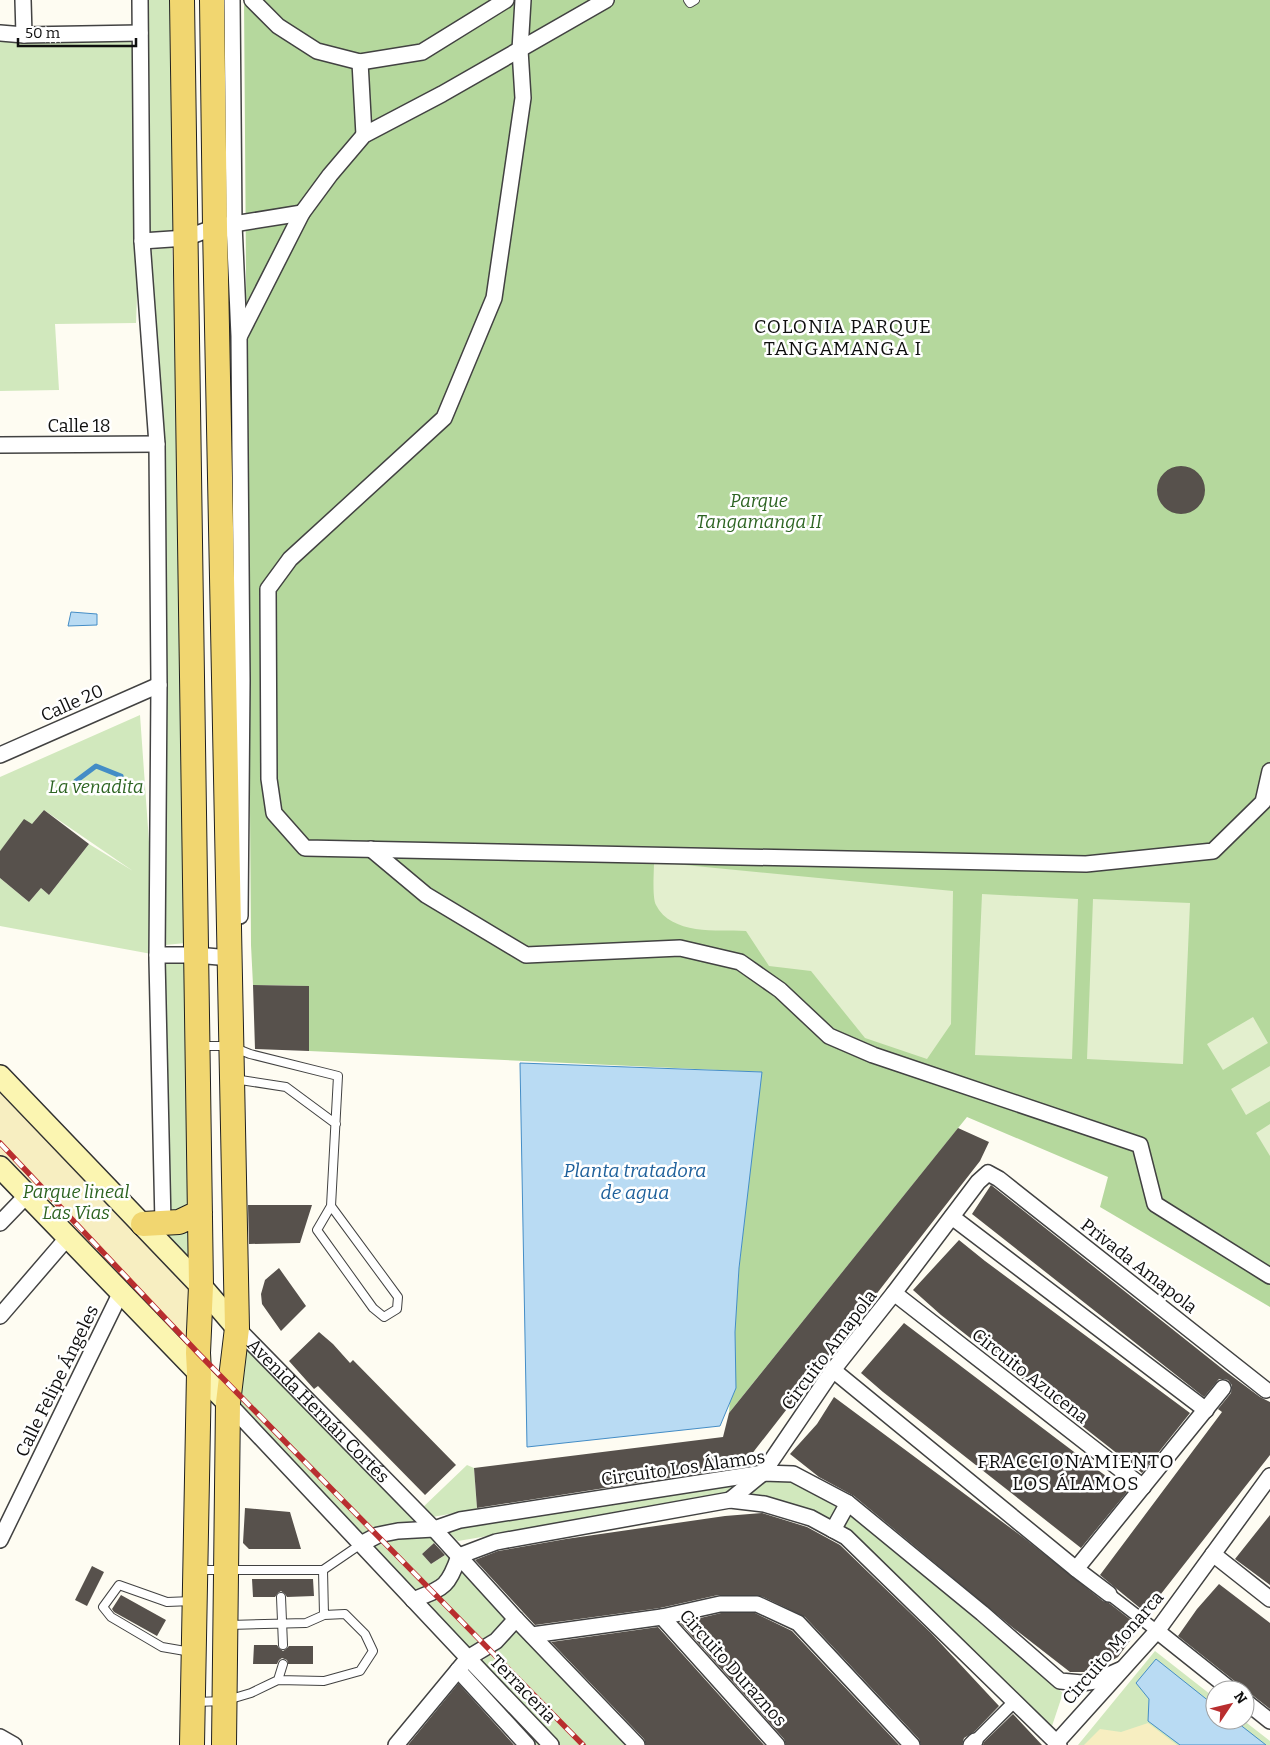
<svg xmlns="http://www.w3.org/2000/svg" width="1270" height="1745" viewBox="0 0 1270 1745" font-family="Bitter,serif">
  <rect width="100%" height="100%" fill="#fefcf2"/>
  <path fill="#d1e8bd" d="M145 0H173L177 232 147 235Z
    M0 36 136 37 137 296 136 323 55 324 59 390 0 391Z
    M172 247 196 942 165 945 150 250Z
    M140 715 157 955 0 926V878L29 902 41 888 49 895 89 844 133 871 44 810 32 824 0 851V777Z
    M157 959 187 961 190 1213 162 1216Z
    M195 1224V1265L157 1229Z
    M244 1343 414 1521 376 1530 360 1538 237 1404Z
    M467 1465 474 1468 477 1509 427 1518 420 1510Z
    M751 1475 793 1480 836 1507 852 1515 1063 1693 1052 1726 839 1527 741 1493 458 1541 442 1526Z
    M423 1530 435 1542 422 1554 431 1564 447 1554 512 1621 468 1657 368 1547 380 1540Z
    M518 1630 629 1745H531L465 1676Z
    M1155 1651 1215 1698V1720H1243L1270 1741V1745H1078Z"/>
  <path fill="#b5d89d" d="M244 0H1270V1307L1100 1207 1108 1177 967 1117 729 1413 739 1268 761 1072 309 1051V986L253 985 251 945Z"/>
  <path fill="#f7eec1" d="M0 1086 193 1286 188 1355 0 1161Z
    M1148 1723 1177 1745H1084L1100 1729 1121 1732Z"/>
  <path fill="#e3efce" d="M654 862 953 891 951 1024 927 1059 865 1038 811 971 769 966 746 931C717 930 671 935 656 905 652 897 654 873 654 862Z
    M982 894 1078 899 1072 1059 975 1055Z
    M1093 899 1190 903 1183 1064 1087 1059Z
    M1253 1017 1268 1043 1223 1070 1207 1044Z
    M1270 1066V1101L1246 1115 1231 1089Z
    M1270 1124V1156L1256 1133Z"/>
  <path fill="#b9dbf3" stroke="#448dc6" d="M71 612 97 614V625L68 626Z
    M520 1063 762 1072 739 1268 735 1332 736 1388 720 1426 527 1447Z
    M1156 1659 1215 1706V1720H1234L1266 1745H1180L1148 1721 1149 1699 1136 1683Z"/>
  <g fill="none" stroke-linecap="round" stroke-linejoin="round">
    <path stroke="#448dc6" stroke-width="5" d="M76 781 96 766 121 776"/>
  </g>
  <path fill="#57514c" d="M1157 490a24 24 0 1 1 48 0a24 24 0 1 1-48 0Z
    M44 810 89 844 49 895 41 888 29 902 0 878V851L24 819 32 824Z
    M253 985 309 986V1051L255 1049Z
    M958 1128 989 1142 980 1161 744 1464 738 1467 477 1508 474 1468 723 1437 729 1413Z
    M991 1185 1225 1371 1260 1397 1270 1402V1455L1146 1613 1100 1575 1222 1412 1218 1409 1231 1393 1232 1385 1228 1380 1224 1379H1219L1204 1397 972 1214Z
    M248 1205H312L300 1243 249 1244Z
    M959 1240 985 1261 1190 1413 1142 1473 941 1315 913 1290Z
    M279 1268 306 1306 281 1331 262 1304 261 1294 265 1280Z
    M904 1323 1127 1492 1081 1548 883 1392 861 1373Z
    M319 1332 333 1344 350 1363 353 1360 456 1465 425 1495 318 1386 314 1389 289 1361Z
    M834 1397 1024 1538 1103 1601 1109 1603 1140 1627 1118 1657 1092 1672H1070L1012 1627 854 1496 819 1477 790 1454 817 1424Z
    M245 1508 290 1512 301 1549H249L243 1543Z
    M762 1513 807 1527 840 1545 931 1633 999 1706 974 1732 964 1738 962 1745H921L919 1739 805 1617 761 1596 718 1595 660 1608 535 1625 475 1560 498 1551 566 1539 725 1516Z
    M1270 1515V1585L1235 1559Z
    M434 1543 445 1555 431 1564 422 1554Z
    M92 1566 104 1572 87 1606 75 1600Z
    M252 1579H313L314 1596 287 1597 285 1594 281 1591 278 1593 275 1597H253Z
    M1219 1584 1270 1623V1709L1251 1694 1245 1692V1690H1240L1237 1683 1178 1636 1197 1609Z
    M121 1595 166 1620 157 1636 114 1612 112 1609Z
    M721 1613H755L792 1631 899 1745H786L784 1739 680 1623Z
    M658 1627 764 1745H646L644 1739 551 1642Z
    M254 1645H277L279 1648 283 1651 286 1649 289 1646H313V1664H288L287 1660 282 1658 279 1660 277 1664H253Z
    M458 1684H459L514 1745H408Z
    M1013 1714 1042 1745H983L984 1742Z"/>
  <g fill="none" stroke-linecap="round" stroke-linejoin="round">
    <g stroke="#424242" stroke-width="10">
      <path id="service" d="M688 0 690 3 695 0
        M200 1046H230L250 1054 338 1076 331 1206 317 1230 373 1308 384 1317 397 1309 398 1297 331 1206
        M234 1079 286 1087 336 1124
        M197 1570H323L324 1615 306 1623 229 1625
        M323 1570 361 1544
        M281 1597 283 1645
        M191 1652 162 1647 111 1617 103 1607 119 1585 167 1602 192 1601
        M278 1680 324 1681 360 1671 373 1651 365 1634 345 1614 324 1615
        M195 1702 224 1701 251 1693 278 1680 283 1664"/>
    </g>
    <g stroke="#424242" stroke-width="14">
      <path id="pedestrian" d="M1109 1594 1157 1631
        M975 1741 1015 1701"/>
    </g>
    <g stroke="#424242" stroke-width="18">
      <g id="minor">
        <path d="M23 0 24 35"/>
        <path d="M140 0 142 241 157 444 159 685 157 959 163 1223"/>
        <path d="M232 0 234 224 239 336 242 680 240 916"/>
        <path d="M252 0 278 26 317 51 360 62 422 52 506 0"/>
        <path d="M523 0 520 50 523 98 494 298 444 418 290 559 268 589 269 779 274 813 305 848 1086 864 1213 851 1263 802 1270 771"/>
        <path d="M0 33 24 35 140 33"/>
        <path d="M360 62 364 135"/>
        <path d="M142 241 186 238 215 227 302 213"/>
        <path d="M240 335 302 213 330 175 364 135 442 94 606 0"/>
        <path d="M0 445 157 444"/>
        <path d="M0 755 159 685"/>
        <path d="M371 849 426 895 526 955 680 948 740 962 780 990 829 1036 873 1055 1140 1145 1155 1204 1270 1276"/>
        <path d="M157 955H196L230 958 232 951"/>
        <path d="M952 1217 1206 1410"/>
        <path d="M0 1223 27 1195"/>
        <path d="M894 1293 1143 1487"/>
        <path d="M0 1316 68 1237"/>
        <path id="s1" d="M237 1328 434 1529 516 1619 637 1745"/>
        <path d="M833 1370 1076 1569 1109 1594"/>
        <path d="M228 1403 468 1658 551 1745"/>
        <path d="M730 1500 763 1473 833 1370 894 1293 978 1182 988 1173 999 1179 1266 1390"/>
        <path d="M833 1530 848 1503"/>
        <path d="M0 1540 121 1292"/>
        <path d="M361 1544 378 1535 398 1531 434 1529 460 1520 763 1473 793 1474 848 1503 982 1613 1060 1681 1082 1683 1095 1681 1122 1669"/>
        <path d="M1213 1554 1270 1599"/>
        <path d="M1076 1569 1223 1388"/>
        <path d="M413 1600C443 1588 448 1588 459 1556L496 1542 730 1500 764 1504 811 1518 846 1537 1059 1745"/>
        <path d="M662 1617 777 1745"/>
        <path d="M1157 1631 1231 1690"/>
        <path d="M532 1635 662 1617 720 1604H757L798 1623 912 1745"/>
        <path d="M458 1670 527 1745"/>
        <path d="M1245 1701 1270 1721"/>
        <path d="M0 1737 14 1745"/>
        <path d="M1057 1742 1157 1631 1270 1476"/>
        <path d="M396 1745 468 1658 496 1641 516 1619"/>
        <path d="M971 1745 975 1741"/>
      </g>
    </g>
    <g stroke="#313131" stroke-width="24">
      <path id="secondary" d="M0 1076 201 1286 237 1328
        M0 1167 228 1403"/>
    </g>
    <g stroke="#202020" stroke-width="26">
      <path id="primary" d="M182 0 201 1286 198 1353 199 1372 192 1745
        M212 0 215 227 237 1328 228 1403 224 1745
        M143 1224 179 1222 200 1212"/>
    </g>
    <use href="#service" stroke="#fff" stroke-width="8"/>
    <use href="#pedestrian" stroke="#fff" stroke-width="11"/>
    <use href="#minor" stroke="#fff" stroke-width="15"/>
    <use href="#secondary" stroke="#fbf5b1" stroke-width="21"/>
    <use href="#primary" stroke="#f1d670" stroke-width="24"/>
    <g stroke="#b92e2f" stroke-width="5.5">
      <path id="rail" d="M0 1143 198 1353 583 1745"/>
    </g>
    <use href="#rail" stroke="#fff" stroke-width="4" stroke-dasharray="11" stroke-linecap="butt"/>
  </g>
  <g text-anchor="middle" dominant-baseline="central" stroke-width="5" stroke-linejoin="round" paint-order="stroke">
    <g font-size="18" fill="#0f0f0f" stroke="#fff">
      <text x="79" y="426">Calle 18</text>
      <text transform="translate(72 703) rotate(-24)">Calle 20</text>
      <text transform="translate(1139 1266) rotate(38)">Privada Amapola</text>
      <text transform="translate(829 1350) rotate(-53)">Circuito Amapola</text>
      <text transform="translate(1030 1376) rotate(38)">Circuito Azucena</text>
      <text transform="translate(57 1381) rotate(-64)">Calle Felipe Ángeles</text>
      <text stroke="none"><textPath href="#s1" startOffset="116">Avenida Hernán Cortés</textPath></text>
      <text transform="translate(683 1468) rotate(-8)">Circuito Los Álamos</text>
      <text transform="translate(1113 1648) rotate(-49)">Circuito Monarca</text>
      <text transform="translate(733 1668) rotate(48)">Circuito Duraznos</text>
      <text transform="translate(523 1689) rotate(46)">Terraceria</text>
    </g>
    <g font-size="18" font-style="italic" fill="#2d6422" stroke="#fff">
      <text x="759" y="501">Parque<tspan x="759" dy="21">Tangamanga II</tspan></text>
      <text x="96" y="787">La venadita</text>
      <text x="76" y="1192">Parque lineal<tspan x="76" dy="21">Las Vias</tspan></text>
    </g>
    <g font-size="19" letter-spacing="1" fill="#0f0f0f" stroke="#fff">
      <text x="843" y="326">COLONIA PARQUE<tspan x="843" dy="22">TANGAMANGA I</tspan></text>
      <text x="1076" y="1461">FRACCIONAMIENTO<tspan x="1076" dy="22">LOS ÁLAMOS</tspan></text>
    </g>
    <g font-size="19" font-style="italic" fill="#1e609b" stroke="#fff">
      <text x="635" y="1170">Planta tratadora<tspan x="635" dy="22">de agua</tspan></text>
    </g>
  </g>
  <g transform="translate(1230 1705) rotate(55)"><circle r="24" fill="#ffffff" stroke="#9f9f9f"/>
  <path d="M0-4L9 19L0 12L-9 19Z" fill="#b92e2f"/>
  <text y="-8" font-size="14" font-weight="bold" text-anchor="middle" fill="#0f0f0f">N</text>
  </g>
  <path d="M18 38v8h118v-8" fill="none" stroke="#0f0f0f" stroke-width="2.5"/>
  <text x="25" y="38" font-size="15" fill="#0f0f0f" stroke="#ffffff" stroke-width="4" paint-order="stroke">50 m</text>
</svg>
